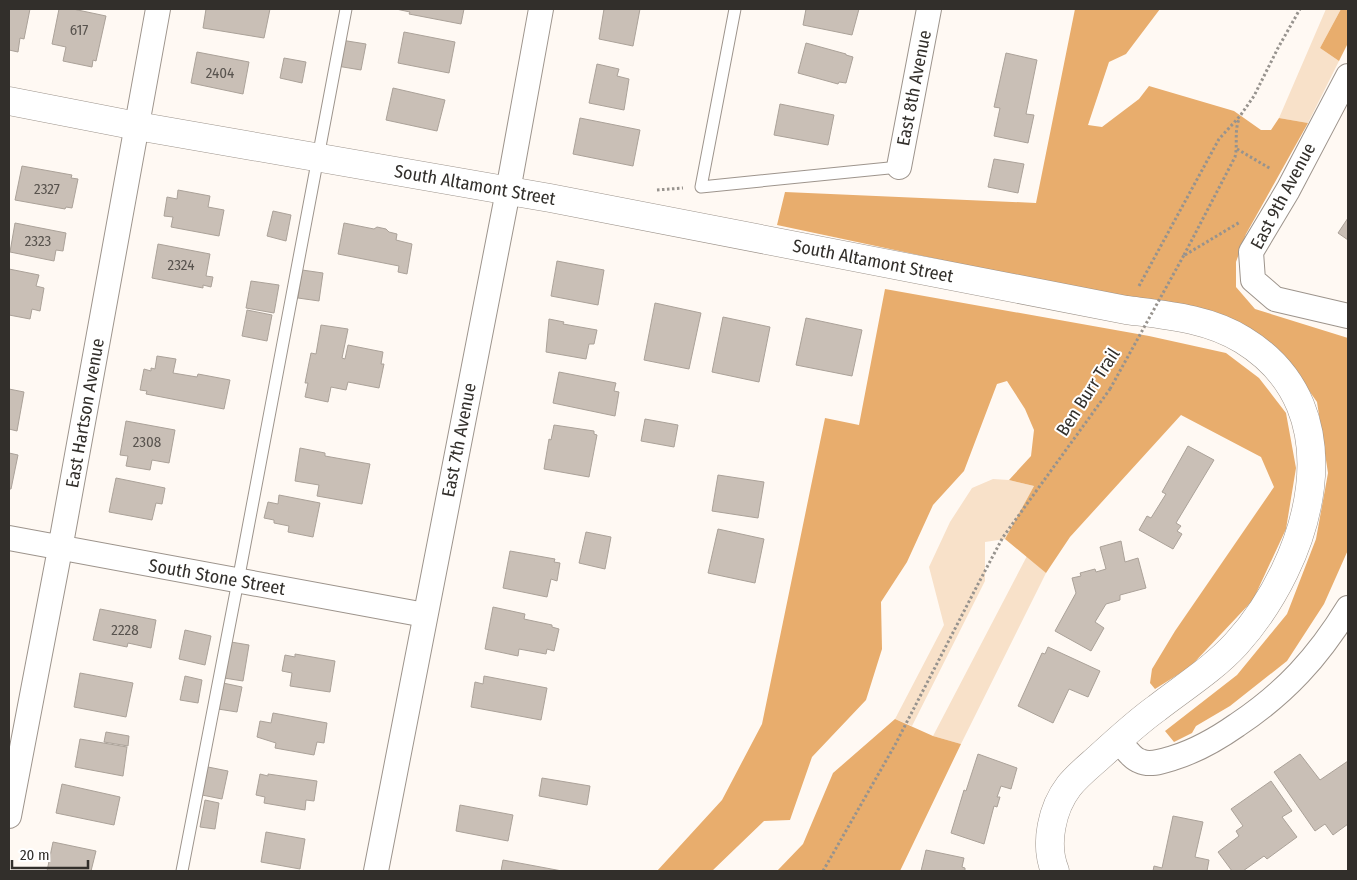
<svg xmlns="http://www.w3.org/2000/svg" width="1357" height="880" viewBox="0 0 1357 880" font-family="'Fira Sans Condensed',sans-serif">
  <rect width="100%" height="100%" fill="#fff9f3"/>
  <path fill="#f8e1c9" d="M1326 9H1341L1320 48 1339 61 1308 123 1279 118Z
    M993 479 1009 480 1034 486 1005 539 985 542V581L912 726 895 719 944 625 929 567 950 522 972 488Z
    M1027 556 1046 573 961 744 933 736Z"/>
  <path fill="#e8ad6d" d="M1075 9H1160L1126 54 1109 62 1088 125 1102 127 1139 99 1149 86 1234 111 1261 130H1271L1279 118 1308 123 1246 234 1236 262V287L1255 309 1348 338V550L1324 604 1287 661 1230 706 1196 726 1192 733 1174 742 1165 731 1237 675 1287 614 1316 539 1328 473 1317 402 1286 358 1239 323 777 225 785 192 1036 203Z
    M1341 9H1348V43L1339 61 1320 48Z
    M885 289 1149 336 1226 353 1259 378 1286 413 1296 468 1286 529 1253 600 1190 667 1155 689 1150 683 1152 669 1175 631 1274 487 1261 457 1181 415 1070 537 1046 573 1005 539 1034 486 1009 480 1031 456 1034 430 1025 409 1007 381 997 384 964 471 933 505 907 562 881 602 882 649 866 700 812 757 790 820 764 821 712 871H657L722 800 762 724 825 418 859 425Z
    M895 719 933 736 961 744 900 871H777L803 844 833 773Z"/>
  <path fill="#c9bfb6" stroke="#aba299" d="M9 9H30L24 39 20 38 18 52 9 50Z
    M59 9H73L106 16 96 61 93 60 92 67 63 61 66 47 52 44Z
    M206 9H270L264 38 203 28Z
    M396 9H464L461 24 409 14 410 12Z
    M604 9H640L633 46 599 39Z
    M806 9H859L852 35 803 25Z
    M404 32 455 42 449 73 398 63Z
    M341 40 366 44 361 70 337 66Z
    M806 43 846 54V55L853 57 846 83 839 82 838 84 798 73Z
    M197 52 249 62 243 94 191 83Z
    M1006 53 1037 60 1026 114 1034 115 1028 143 994 136 1000 108 994 107Z
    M284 58 306 62 302 83 280 78Z
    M597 64 619 69 617 76 629 79 624 110 589 103Z
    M393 88 445 100 437 131 386 120Z
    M780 104 834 115 828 145 774 135Z
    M580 118 640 130 633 166 573 154Z
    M994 159 1024 164 1018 193 988 187Z
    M22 166 72 175 71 178 78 179 72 208 66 207 65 209 15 200Z
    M178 190 210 196 208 207 224 210 219 236 171 227 173 217 164 216 167 197 177 199Z
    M273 211 291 215 286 241 267 236Z
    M1348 218V240L1338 233Z
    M15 223 66 233 63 251 56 250 54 261 10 252Z
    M344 223 374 229 377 227 386 229 389 232 397 234 396 240 412 244 407 274 398 272 399 266 338 254Z
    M158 244 210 254 206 276 213 277 211 287 203 285V288L152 278Z
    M557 261 604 270 598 305 551 296Z
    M9 269 39 275 36 286 44 288 40 311 32 309 30 319 9 315Z
    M302 270 323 273 319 301 298 298Z
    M251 281 279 285 274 313 246 308Z
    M655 303 701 313 689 369 644 360Z
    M247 310 272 315 267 341 242 336Z
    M723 317 770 327 759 382 712 372Z
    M806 318 862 330 852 376 796 365Z
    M549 319 564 322 563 324 597 330 594 344H589L586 359 546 352Z
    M321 325 348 329 342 358 345 359 348 345 383 352 381 364H384L379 388 348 382 346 390 331 387 328 402 305 397 308 383H305L311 353 316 354Z
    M157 356 176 359 173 373 197 377 198 374 230 380 224 409 146 394 147 391 140 390 144 369 151 371V368L155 369Z
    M559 372 616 383 614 391 619 392 615 416 553 403Z
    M9 389 24 392 17 431 9 429Z
    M645 419 678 425 674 447 641 441Z
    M126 421 175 430 169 463 152 460 150 470 126 466 128 456 120 455Z
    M554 425 594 431V434L597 435 589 477 544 469 549 439 551 440Z
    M1188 446 1214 460 1176 523 1181 526 1177 531 1182 534 1173 549 1139 530 1147 516 1151 518 1166 494 1162 492Z
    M300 448 325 453V456L370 464 362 504 317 496 319 485 295 481Z
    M9 453 18 455 11 489H9Z
    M718 475 764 482 758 518 712 511Z
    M116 478 165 488 162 504 156 503 152 520 109 512Z
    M279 495 320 503 313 537 288 532 289 526 274 523V520L264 518 268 502 278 504Z
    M718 529 764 539 755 583 708 573Z
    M586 532 611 537 605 569 579 563Z
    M1121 541 1125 562 1138 558 1146 588 1120 595V600L1106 604 1095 622 1104 628 1091 651 1055 631 1076 593 1072 578 1081 576 1080 573 1095 569 1096 572 1106 569 1100 547Z
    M510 551 555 559 554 562 560 563 557 581 551 579 547 597 503 588Z
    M493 607 525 614 524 619 552 625V627L559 629 554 651 547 649 546 654 519 649 518 656 485 649Z
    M100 609 156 620 151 648 128 643 127 647 93 640Z
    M185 630 211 636 205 665 179 659Z
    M231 642 249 645 243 681 224 678Z
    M1048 647 1100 671 1088 697 1069 689 1053 723 1018 706 1042 653 1045 654Z
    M295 654 335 661 330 692 290 686 292 673 282 671 285 655 295 657Z
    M80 673 133 683 126 717 74 707Z
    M185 676 202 680 198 703 180 700Z
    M484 676 547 688 541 720 471 707 475 682 483 684Z
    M223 683 242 687 237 712 218 709Z
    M273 713 327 723 324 743 317 742 314 755 275 748 276 743 257 737 260 721 271 723Z
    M106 732 129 736 128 746 104 742Z
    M80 739 127 747 123 776 75 767Z
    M978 754 1017 768 1011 789 1001 786 997 797H1000L997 807 994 806 984 844 951 833 964 790 966 791Z
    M1300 754 1320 780 1348 761V824L1333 835 1325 824 1315 831 1274 772Z
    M208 767 228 771 222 799 202 795Z
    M260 774 268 776V774L317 781 314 801 306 800 305 810 264 803 265 797 256 795Z
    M542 778 590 786 587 805 539 796Z
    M1271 781 1292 811 1282 817 1297 837 1267 859 1264 856 1243 871H1232L1218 852 1239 836 1236 831 1243 826 1231 809Z
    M62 784 120 797 114 825 56 813Z
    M205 800 219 803 215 829 200 827Z
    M460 805 513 815 508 841 456 831Z
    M1173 816 1203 822 1195 857 1209 860 1207 871H1153L1154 866 1162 868Z
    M266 832 305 839 300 869 261 862Z
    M53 842 96 851 91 871H47Z
    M926 850 964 858 962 867 965 868V871H921Z
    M503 860 562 871H501Z"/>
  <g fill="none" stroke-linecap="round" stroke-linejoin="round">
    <g stroke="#9d948c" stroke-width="13">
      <path id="service" d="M735 9 701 187 899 167
        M182 871 238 581 346 9"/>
    </g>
    <g stroke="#9d948c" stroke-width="26">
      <path id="minor" d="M1348 76 1288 190 1251 252 1253 280 1275 299 1348 316
        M899 167 929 9
        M9 538 425 615
        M1118 740C1124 746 1131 758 1140 761 1150 766 1163 761 1173 758 1196 751 1217 739 1237 725 1285 693 1318 657 1348 608
        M9 816 60 549 158 9
        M376 871 508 191 541 9"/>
    </g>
    <g stroke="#9d948c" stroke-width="29">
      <path id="tertiary" d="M9 101 137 126 550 198 1126 310C1165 315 1208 318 1243 340 1357 410 1310 562 1236 644 1213 669 1184 687 1157 708 1136 723 1117 741 1097 759 1088 767 1077 776 1069 786 1052 808 1044 844 1055 871"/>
    </g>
    <path stroke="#97938e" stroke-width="3" stroke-dasharray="2.5 2.5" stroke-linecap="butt" d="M1237 149 1271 169
      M657 190 683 188
      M1184 255 1235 157C1238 145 1234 132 1239 119
      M1185 255 1240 222
      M1139 286 1219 139 1240 116 1254 96 1278 48 1300 9
      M823 871 895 745 977 586 1003 537 1110 389"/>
    <use href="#service" stroke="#fff" stroke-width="11"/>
    <use href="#minor" stroke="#fff" stroke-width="24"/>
    <use href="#tertiary" stroke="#fff" stroke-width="28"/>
    <path stroke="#97938e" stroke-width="3" stroke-dasharray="2.5 2.5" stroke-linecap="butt" d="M1110 389 1184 255"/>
  </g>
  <g text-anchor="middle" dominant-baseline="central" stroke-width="4" stroke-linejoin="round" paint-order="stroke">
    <g font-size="15" fill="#58534e">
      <text x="79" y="30">617</text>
      <text x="220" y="73">2404</text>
      <text x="47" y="189">2327</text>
      <text x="38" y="241">2323</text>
      <text x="181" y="265">2324</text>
      <text x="147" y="442">2308</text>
      <text x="125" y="630">2228</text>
    </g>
    <g font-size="18" fill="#322f2b" stroke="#fff">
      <text transform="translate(914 88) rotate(-79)">East 8th Avenue</text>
      <text transform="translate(475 185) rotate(10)">South Altamont Street</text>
      <text transform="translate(1283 196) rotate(-62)">East 9th Avenue</text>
      <text transform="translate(873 261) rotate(11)">South Altamont Street</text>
      <text transform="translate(1088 392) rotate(-57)">Ben Burr Trail</text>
      <text transform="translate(85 413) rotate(-80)">East Hartson Avenue</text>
      <text transform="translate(459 440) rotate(-79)">East 7th Avenue</text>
      <text transform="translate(217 577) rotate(10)">South Stone Street</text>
    </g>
  </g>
  <rect width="1357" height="880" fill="none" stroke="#322f2b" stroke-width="20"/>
  <path d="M12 860v8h76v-8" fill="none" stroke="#322f2b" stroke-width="2.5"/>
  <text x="20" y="860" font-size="15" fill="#322f2b" stroke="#ffffff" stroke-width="4" paint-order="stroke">20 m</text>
</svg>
